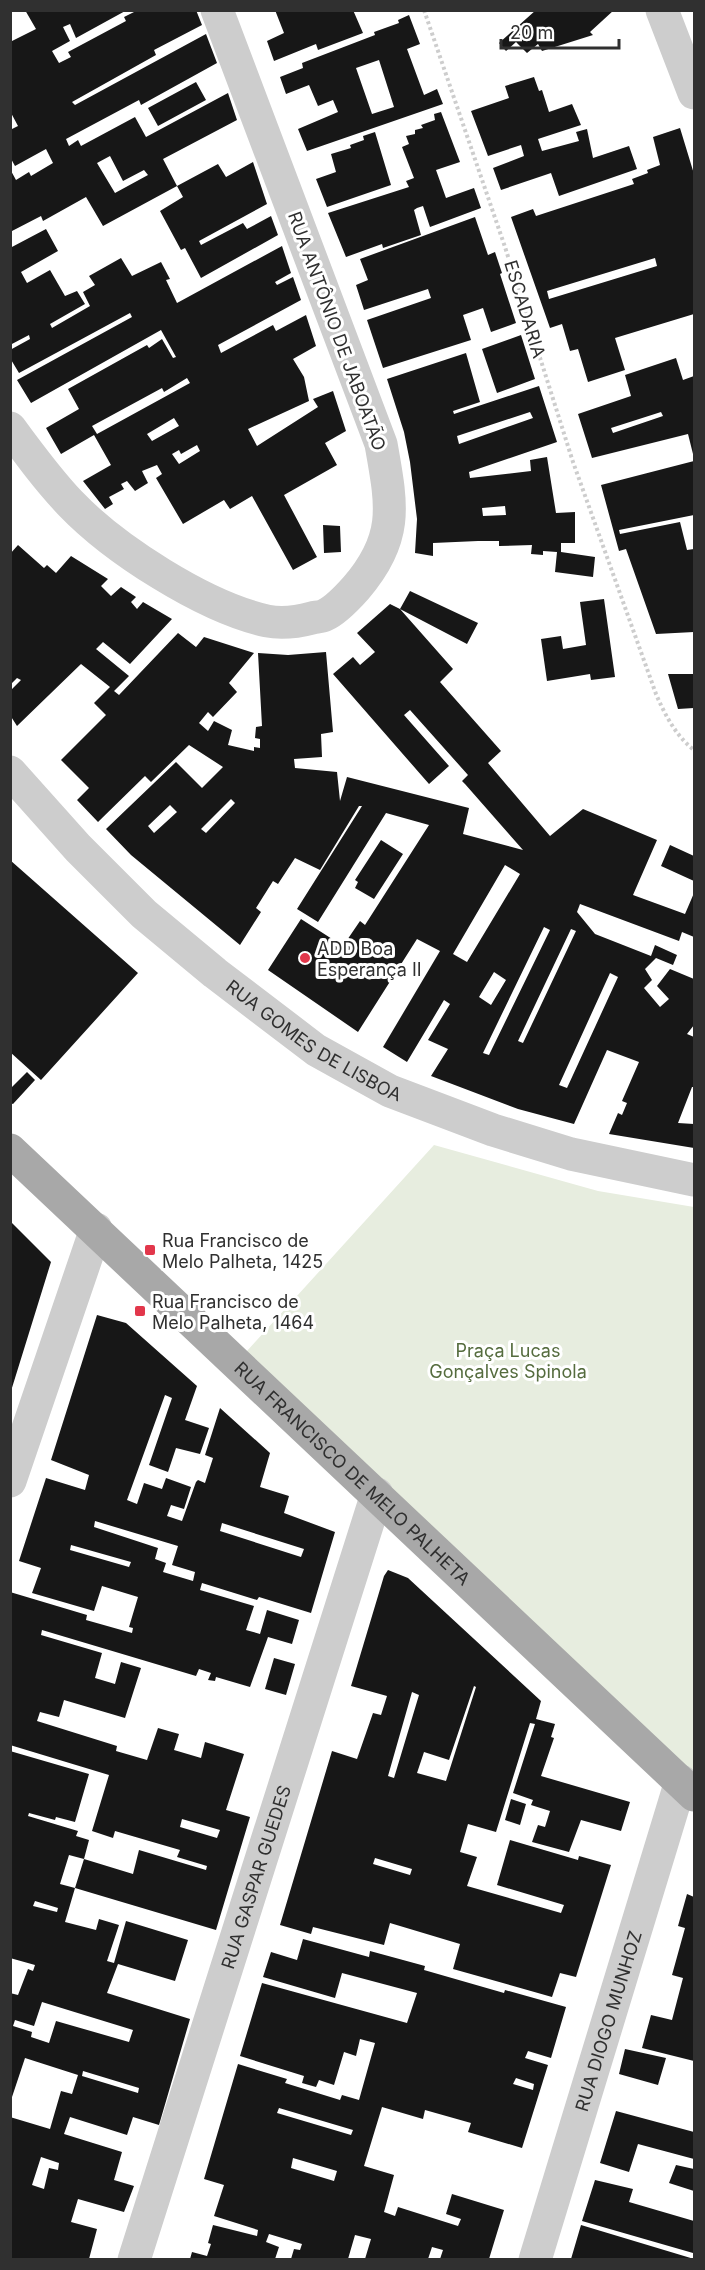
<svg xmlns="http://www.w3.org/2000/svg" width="705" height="2270" viewBox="0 0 705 2270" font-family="Inter,sans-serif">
  <rect width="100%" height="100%" fill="#fff"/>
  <path fill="#e7eddf" d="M434 1145 598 1191 694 1207V1778L237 1362Z"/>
  <path fill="#171717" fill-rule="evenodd" d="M25 10H127L76 38 70 24 63 27 70 41 52 51 59 63 71 57 68 52 126 21 124 17 138 10H196L202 25 154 50 156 55 72 102 75 105 206 34 217 63 141 105 139 100 66 139 69 146 78 140 81 146 135 117 146 137 228 93 237 120 163 159 177 186 103 226 86 197 43 221 41 216 12 231 10 169 16 180 29 172 31 176 53 163 46 149 15 166 10 157V130L18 126 10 111V42L36 29ZM110 156 123 181 144 170 148 175 115 193 97 163Z
    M275 10H353L363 33 318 50 316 44 274 61 267 41 284 33Z
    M536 10H614L590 32 593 35 542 51 538 44 527 53 516 42 506 51 499 43Z
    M409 15 420 44 407 49 424 95 437 89 443 104 307 151 298 129 338 112 333 100 318 106 309 85 286 94 280 77 303 68 302 63 375 35 374 32 399 23 398 20ZM379 60 394 107 372 114 356 68Z
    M534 77 539 91 542 90 549 112 572 104 581 125 538 139 542 151 579 141 576 132 587 129 593 158 629 146 637 169 559 196 551 173 501 190 493 168 524 156 521 145 488 156 471 111 509 98 505 86Z
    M196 82 206 100 158 126 148 108Z
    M441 112 460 162 436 170 446 198 474 188 481 208 430 227 423 206 417 208 414 210 421 235 383 248 382 244 346 257 328 213 409 187 406 181 414 178 402 147 409 144 406 136 415 134V130L423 128 421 125 435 120 434 114Z
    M680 128 694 174V314L615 338 625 370 588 382 578 349 570 351 562 324 550 328 511 217 533 209 536 216 634 184 632 179 648 173 647 170 660 165 653 137ZM655 258 657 266 549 299 547 291Z
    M375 132 391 185 327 207 316 179 336 172 331 154 351 148 350 145 364 140 363 136Z
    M253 162 267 204 199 241 201 245 243 223 247 229 271 216 278 235 201 278 185 248 181 250 160 211 183 197 177 186 218 164 226 177Z
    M475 217 488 255 495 252 502 273 500 274 516 323 491 332 483 308 463 315 471 340 383 368 367 320 431 298 428 289 364 310 356 285 368 280 360 259Z
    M46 229 58 251 21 272 27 283 50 270 65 296 77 291 85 304 50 324 52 328 90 306 83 292 95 285 89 276 121 258 132 276 161 262 170 279 166 280 177 303 282 246 291 273 275 282 277 285 293 277 301 300 218 345 221 353 273 325 276 331 306 315 316 346 293 359 304 377 309 401 248 429 257 446 318 407 313 399 333 391 346 431 325 443 337 465 284 495 317 557 293 570 252 496 230 509 224 500 183 524 156 478 162 474 157 465 142 471 148 483 135 491 127 481 121 484 124 489 109 497 113 504 105 509 83 481 111 465 94 435 61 454 46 428 79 409 68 389 147 345 149 348 162 339 173 358 176 357 161 330 31 403 17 380 132 317 130 313 19 373 10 358V350L30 339 29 335 10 345V248ZM187 378 190 383 97 434 92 426 162 388 164 392ZM174 418 179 426 152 441 147 434ZM197 445 200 451 179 464 172 454 179 450 181 454Z
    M521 335 535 379 497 393 482 349Z
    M466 353 480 402 453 411 454 414 539 386 557 442 469 472 470 478 531 471 530 460 547 457 556 513 575 512V543H561V552L595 557 593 577 555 572 557 552 543 551V555L531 554 532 545 499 546V541H478L433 543V556L415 553 417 519 410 462 404 432 387 379ZM530 412 533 418 459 444 457 436ZM505 506 506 515 483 516 482 508Z
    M676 358 683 380 694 376V458L688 434 592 458 578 414 631 396 625 375ZM661 412 663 416 613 433 611 428Z
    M694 461V515L619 530 620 534 680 522 687 550 694 549V632L656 634 626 549 619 551 601 485Z
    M323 525 340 526 341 552 324 553Z
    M18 545 44 568 47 565 56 573 71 556 108 579 101 586 111 596 121 587 136 597 131 602 137 609 143 602 172 619 130 664 103 642 96 649 129 676 114 691 119 695 178 633 196 647 204 637 254 653 229 683 237 692 213 717 208 712 199 723 208 731 214 721 232 730 228 745 254 751V747L260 748V739L255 738 256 727 262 726 258 653 288 655 326 652 333 732 321 734 322 757 294 759 295 768 337 772 340 801 347 777 469 808 463 834 523 850 465 784 462 781 468 775 410 710 404 715 449 766 429 784 333 674 353 657 360 665 375 652 357 633 390 604 400 609 410 591 478 623 467 644 400 609 453 669 440 682 501 751 488 763 550 836 583 809 657 840 633 895 685 914 694 893V937L682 932 679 941 580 904 577 912 595 934 651 956 655 945 677 955 673 965 656 958 645 969 652 980 644 988 660 1007 669 999 657 986 670 969 694 979V1025L687 1034 694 1037V1087H692L678 1123 694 1124V1148L609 1134 618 1113 622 1115 627 1103 622 1101 639 1062 607 1050 574 1124 518 1109 431 1076 448 1049 428 1040 450 1004 444 1000 407 1062 383 1047 440 951 417 939 358 1032 268 970 301 919 343 946 360 921 365 925 429 825 386 813 318 922 297 909 362 806H359L320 870 295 858 278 884 273 881 256 908 261 912 240 945 131 855 106 829 176 762 202 788 223 767 189 745 151 782 145 776 98 822 77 800 89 788 61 760 106 715 94 703 110 687 81 664 17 726 10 715V691L21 680 17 678 10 685V554ZM231 799 235 803 206 833 201 829ZM170 805 177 812 154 833 148 826ZM505 865 520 874 467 962 453 954ZM544 927 550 930 489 1055 483 1053ZM571 929 576 931 523 1043 518 1041ZM494 972 506 980 491 1005 479 997ZM610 973 618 977 567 1088 559 1085Z
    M604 599 615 677 591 680 590 674 547 681 541 639 561 636 563 649 586 645 580 602Z
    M668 674H694V708L678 709Z
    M381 840 403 854 374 899 355 888 358 882 355 880Z
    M670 845 694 856V881L661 866Z
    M10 860 138 973 41 1080 10 1052Z
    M27 1072 35 1080 13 1104 10 1103V1089Z
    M10 1221 51 1262 11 1391H10Z
    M97 1315 126 1323 197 1386 185 1420 209 1428 200 1454 176 1448 168 1472 149 1465 172 1398 165 1395 127 1500 137 1504 144 1483 162 1489 166 1478 191 1487 184 1509 171 1505 167 1516 182 1521 196 1482 198 1480 205 1483 213 1458 205 1455 220 1408 270 1453 260 1487 289 1496 284 1513 335 1532 311 1613 259 1597 257 1600 202 1583 200 1590 254 1606 246 1630 260 1634 267 1610 299 1620 292 1644 268 1637 250 1687 216 1677 215 1681 208 1680 211 1673 199 1669 196 1676 42 1630 41 1635 102 1653 95 1678 115 1684 121 1662 141 1668 125 1718 64 1700 59 1717 40 1712 37 1721 117 1746 116 1751 147 1760 158 1728 179 1734 174 1750 201 1758 205 1742 244 1754 226 1810 250 1817 216 1930 75 1888 84 1859 69 1855 60 1884 75 1888 65 1922 96 1930 99 1919 119 1925 107 1961 114 1963 126 1921 188 1940 175 1981 118 1964 107 1993 190 2019 159 2125 133 2117 127 2135 70 2117 64 2134 122 2152 114 2180 134 2186 124 2212 78 2199 71 2222 97 2229 89 2259H10V2117L50 2129 61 2091 72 2094 78 2075 25 2058 10 2103V1993L18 1995 28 1969 33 1971 35 1965 10 1958V1751L89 1774 75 1822 56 1817 55 1820 29 1813 28 1816 78 1831 76 1836 89 1840 84 1859 133 1874 139 1850 206 1870 207 1866 177 1857 180 1850 115 1831 113 1838 92 1831 109 1775 10 1745V1592L87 1615 86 1620 132 1633 133 1628 129 1627 138 1597 102 1586 94 1611 32 1593 41 1568 19 1561 46 1478 85 1490 89 1475 51 1460ZM95 1521 178 1546 172 1565 195 1572 193 1581 163 1572 166 1563 155 1559 158 1548 94 1527ZM222 1523 304 1549 301 1557 220 1531ZM71 1545 131 1562 129 1567 70 1550ZM182 1819 220 1830 217 1838 180 1827ZM35 1901 58 1908 57 1912 33 1906ZM42 2002 133 2030 129 2042 56 2021 49 2043 31 2037 32 2032 13 2026 15 2020 34 2026ZM83 2071 139 2088 138 2093 82 2076ZM41 2157 59 2163 58 2170 49 2168 44 2189 32 2185Z
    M388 1570 408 1578 541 1701 536 1719 555 1724 551 1737 554 1738 541 1776 630 1802 621 1831 581 1820 569 1852 532 1842 538 1825 545 1827 550 1811 531 1805 533 1800 513 1793 535 1724 530 1723 496 1832 468 1824 460 1852 477 1857 467 1886 561 1913 564 1905 497 1885 510 1840 578 1860 579 1856 611 1865 576 1977 560 1973 552 1997 453 1969 460 1944 390 1923 384 1945 313 1927 311 1934 280 1925 332 1751 357 1759 373 1713 381 1715 387 1696 351 1686 384 1576ZM474 1686 476 1687 446 1781 417 1773 424 1752 449 1760ZM412 1692 419 1695 394 1778 388 1776ZM375 1858 412 1869 410 1875 373 1864Z
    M274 1658 295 1664 286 1695 265 1689Z
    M511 1799 526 1804 520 1825 505 1820Z
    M687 1894 694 1897V2061L642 2048 651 2015 672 2020 683 1978 672 1975 685 1928 678 1926Z
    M303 1939 369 1957 370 1951 425 1966 424 1970 504 1993 505 1990 566 2007 551 2058 528 2051 525 2058 548 2065 522 2148 468 2132 471 2123 425 2110 423 2119 382 2107 364 2166 394 2175 384 2212 395 2216 398 2207 458 2226 461 2219 446 2214 452 2194 504 2210 489 2259H440L443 2250 432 2247 428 2259H365L371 2239 355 2235 348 2259H291L294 2249 300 2250 302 2244 269 2234 266 2242 279 2247 275 2259H190L192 2252 207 2256 211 2244 208 2243 213 2225 257 2236 258 2230 214 2216 224 2185 204 2179 238 2064 287 2079 285 2083 340 2100 342 2095 359 2100 375 2043 360 2039 356 2056 344 2052 334 2085 319 2080 316 2087 302 2083 304 2076 240 2056 262 1983 407 2023 417 1993 342 1973 335 1998 263 1977 271 1952 297 1960ZM516 2078 534 2084 533 2090 513 2084ZM279 2108 353 2130 351 2135 277 2113ZM293 2158 337 2171 334 2181 291 2168Z
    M625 2049 666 2058 658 2085 619 2074Z
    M616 2111 694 2132V2159L638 2144 629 2172 600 2163Z
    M676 2165 694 2169V2191L669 2183Z
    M595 2180 633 2189 629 2202 694 2221 693 2253 582 2221Z
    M581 2225 694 2259H571Z"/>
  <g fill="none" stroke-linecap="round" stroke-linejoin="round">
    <path stroke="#cdcdcd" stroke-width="4" stroke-dasharray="3 3" stroke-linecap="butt" d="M424 10 505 247 573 462 656 694C665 715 676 736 694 750"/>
    <g stroke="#cdcdcd" stroke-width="33">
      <path d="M662 10 694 93"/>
      <path d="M10 428C29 454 48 480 70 503 114 549 204 607 267 621 282 624 297 622 312 618 316 617 321 617 325 615 336 610 348 597 356 588 399 538 392 506 381 444L217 10"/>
      <path id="s1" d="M10 772 78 848 144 914 215 973 316 1050 390 1091 493 1130 571 1154 694 1180"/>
      <path d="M10 1481 96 1229"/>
      <path id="s2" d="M134 2260 377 1494"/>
      <path id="s3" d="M535 2260 681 1781"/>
    </g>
    <path stroke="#a8a8a8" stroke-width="33" id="s4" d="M10 1150 694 1795"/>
  </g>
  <g fill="#e2374b" stroke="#fff" stroke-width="2">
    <circle cx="305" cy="958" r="6"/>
    <rect x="144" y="1244" width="12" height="12" rx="3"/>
    <rect x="134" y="1305" width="12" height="12" rx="3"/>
  </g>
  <g text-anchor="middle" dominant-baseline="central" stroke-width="6" stroke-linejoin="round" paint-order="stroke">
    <g font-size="18" fill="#303030" stroke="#fff">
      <text transform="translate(525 309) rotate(73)">ESCADARIA</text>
      <text transform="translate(337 331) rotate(70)">RUA ANTÔNIO DE JABOATÃO</text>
      <text stroke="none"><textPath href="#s1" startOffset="408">RUA GOMES DE LISBOA</textPath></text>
      <text stroke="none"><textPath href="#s4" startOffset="471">RUA FRANCISCO DE MELO PALHETA</textPath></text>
      <text stroke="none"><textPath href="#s2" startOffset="402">RUA GASPAR GUEDES</textPath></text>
      <text stroke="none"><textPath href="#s3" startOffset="250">RUA DIOGO MUNHOZ</textPath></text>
    </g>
    <g font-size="18" fill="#303030" stroke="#fff" text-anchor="start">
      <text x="317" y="948">ADD Boa<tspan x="317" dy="21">Esperança II</tspan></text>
      <text x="162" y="1240">Rua Francisco de<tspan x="162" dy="21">Melo Palheta, 1425</tspan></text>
      <text x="152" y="1301">Rua Francisco de<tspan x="152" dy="21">Melo Palheta, 1464</tspan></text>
    </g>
    <g font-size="18" fill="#556c3e" stroke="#fff">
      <text x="508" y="1350">Praça Lucas<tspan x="508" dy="21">Gonçalves Spinola</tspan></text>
    </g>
  </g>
  <rect width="705" height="2270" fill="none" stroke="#303030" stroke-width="24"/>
  <path d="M501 39v9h118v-9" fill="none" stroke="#303030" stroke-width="3"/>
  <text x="510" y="39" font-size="18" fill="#303030" stroke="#ffffff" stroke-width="4.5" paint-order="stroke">20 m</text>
</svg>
